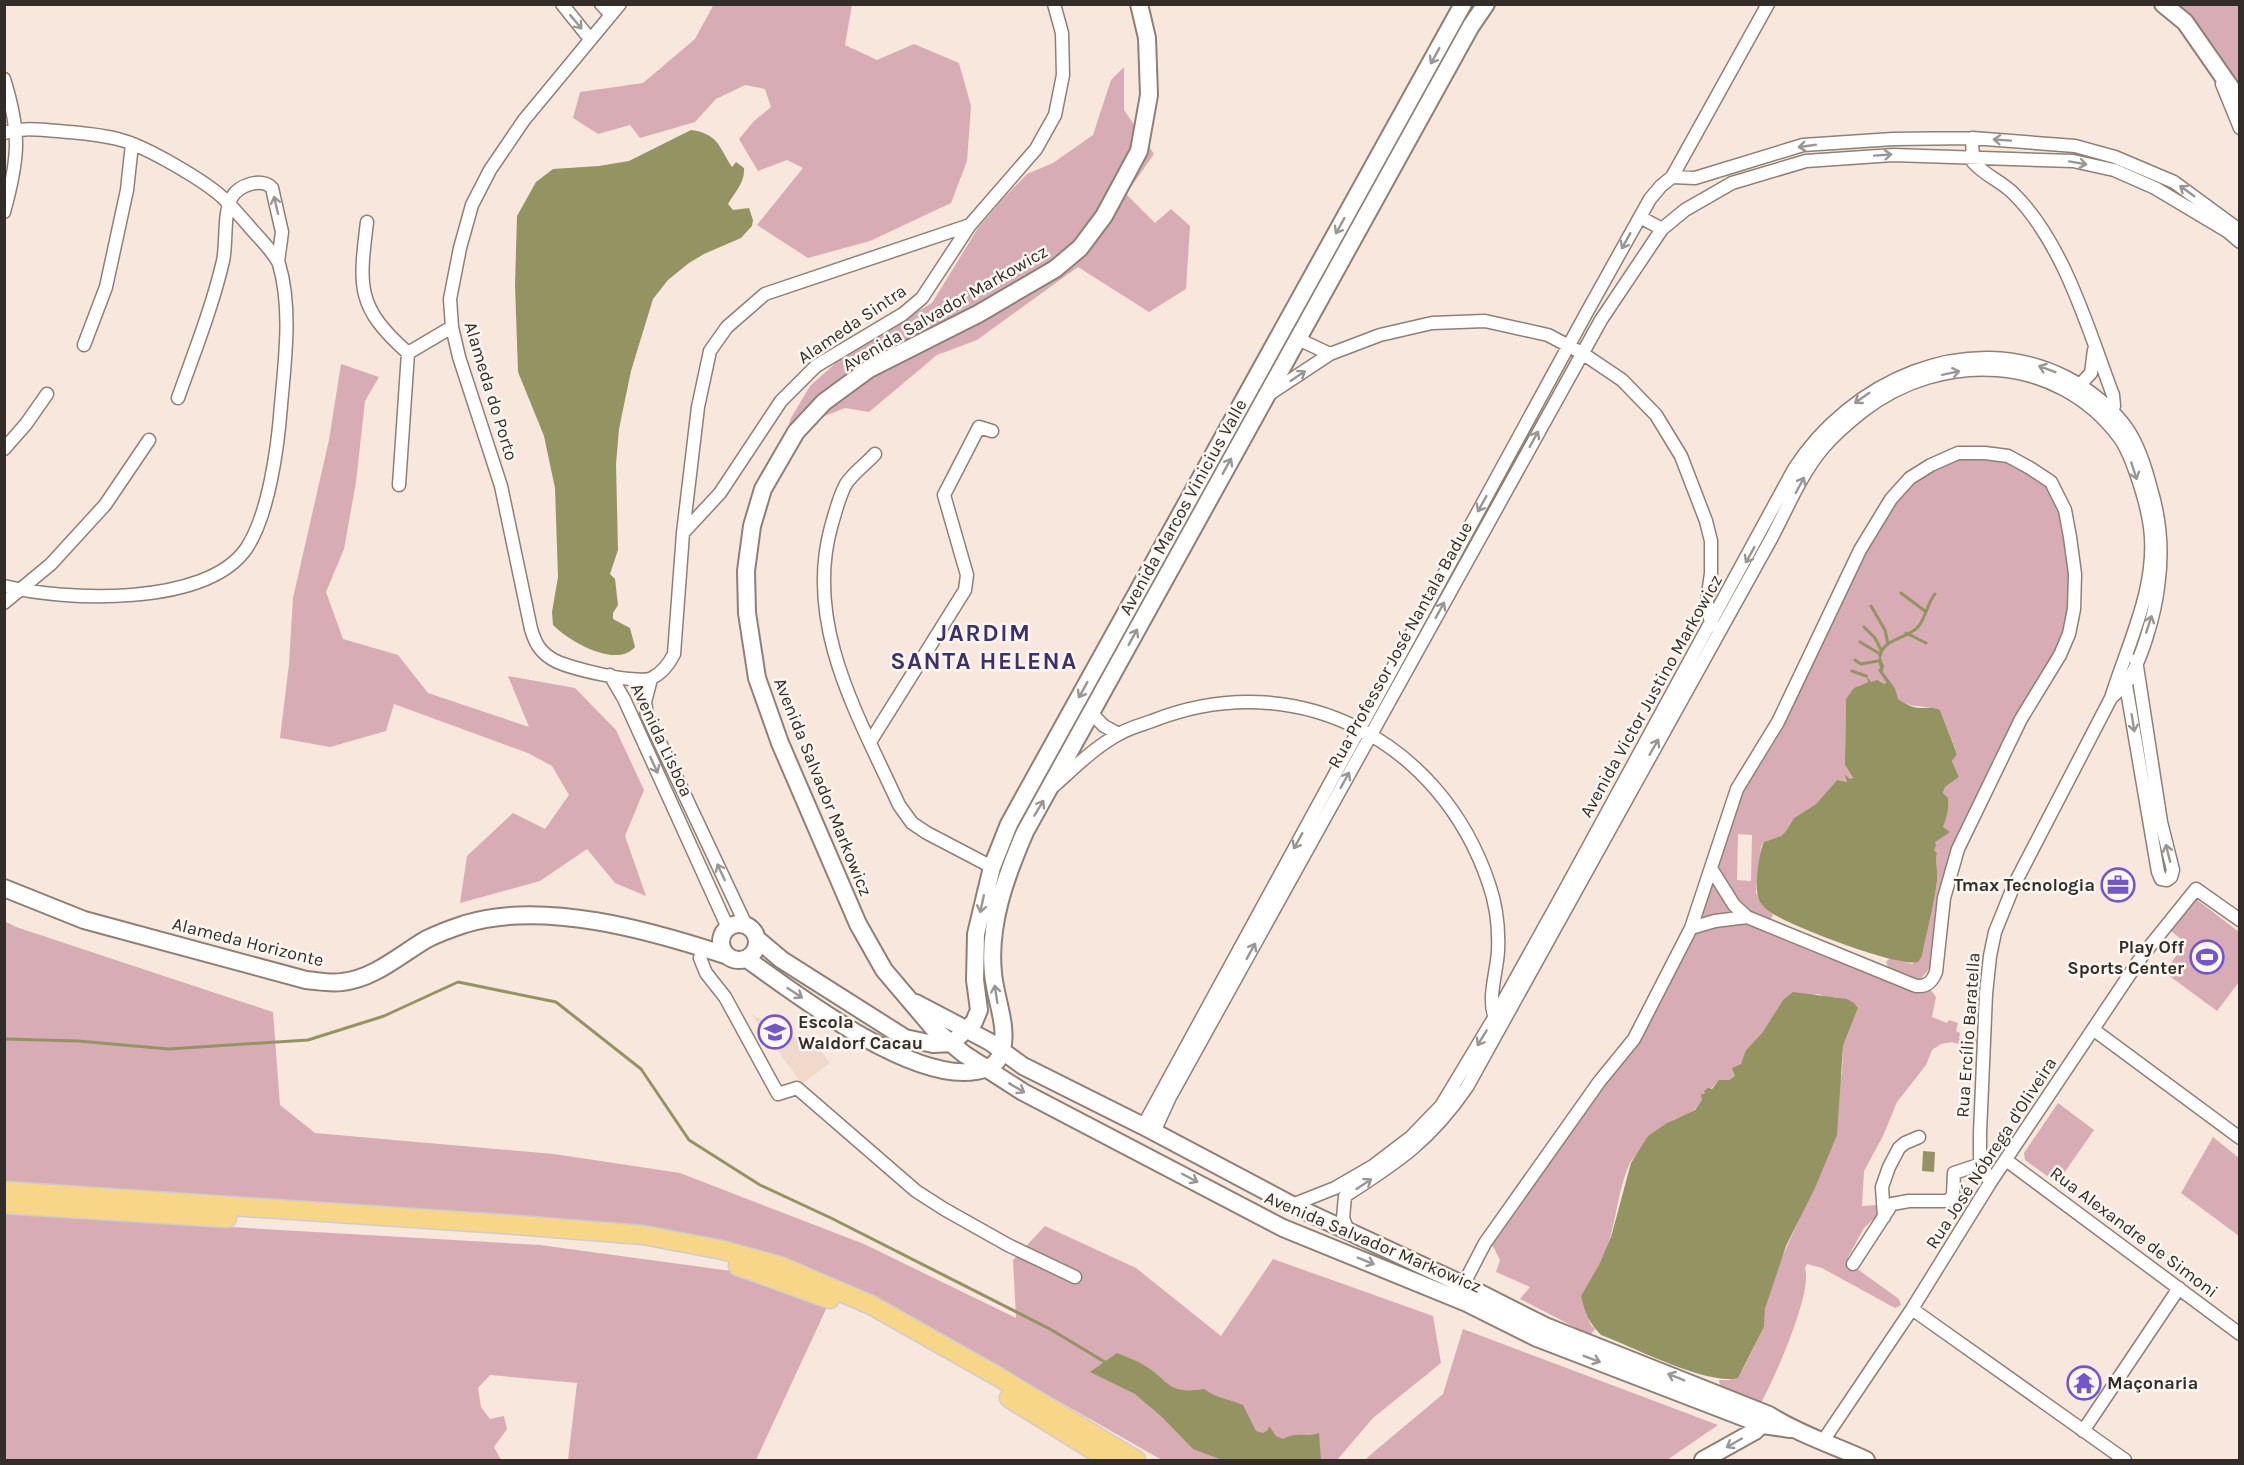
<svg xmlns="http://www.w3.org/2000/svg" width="2244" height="1465" viewBox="0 0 2244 1465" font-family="Karla,sans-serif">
  <rect width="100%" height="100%" fill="#f8e7dc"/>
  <path fill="#f0d9ca" d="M751 1014 820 1050 830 1063 802 1084Z"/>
  <path fill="#d7acb4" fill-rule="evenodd" d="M714 4 852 5 845 45 877 60 914 44 959 63 971 106 967 161 951 203 870 241 808 258 757 225 803 168 787 160 758 171 739 139 754 121 771 107 765 89 745 85 716 99 695 122 640 138 630 125 598 134 573 118 580 92 643 83 695 39Z
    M2176 5H2239V88L2199 28Z
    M1124 67V110L1154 154 1126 194 1155 223 1171 209 1190 226 1186 289 1149 312 1078 267 977 340 937 355 869 412 845 408 817 419 776 463 791 418 810 386 848 352 932 303 978 228 1002 200 1027 174 1053 163 1093 135 1111 80Z
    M341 364 379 377 365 401 356 482 344 549 326 592 343 639 398 655 428 693 529 727 508 676 575 688 616 730 644 790 625 836 646 896 615 883 587 849 540 881 460 903 467 856 513 813 545 829 569 795 552 766 528 753 394 704 386 731 330 747 280 738 289 664 293 598 329 440Z
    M1961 457 2007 460 2049 486 2062 512 2068 558 2070 606 2066 630 2057 651 1979 799 1929 969 1920 980H1912L1890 972 1886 962 1890 958 1912 964 1922 956C1927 931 1934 906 1937 881 1938 871 1935 862 1937 853L1933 850 1934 842 1949 832 1942 827C1949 814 1949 805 1943 793L1945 787 1959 777 1952 761 1957 753 1940 710C1923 704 1915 710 1897 699L1895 688 1883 673V662L1878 661 1880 668 1879 670 1886 682 1885 684 1880 681 1871 683 1866 675 1868 682 1858 686 1846 699 1845 758V765L1853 779 1851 780 1844 775 1847 782 1837 780 1816 804 1794 818 1786 831 1781 836 1764 842 1761 846 1756 892 1758 899 1773 915 1770 920 1757 916 1731 894 1725 884 1718 866V857L1739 799 1783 728 1850 577 1894 504 1912 485 1934 470ZM1738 834 1752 835 1751 881 1737 880Z
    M1711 883 1715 884 1733 911 1702 918 1700 917Z
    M2192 896 2239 932V982L2217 1011 2164 972 2186 943 2167 928Z
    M1740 920 1929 988 1936 997 1932 1017 1947 1023 1949 1020 1958 1023 1956 1031 1960 1033 1959 1039 1966 1040 1974 1034 1978 1044 1962 1045 1952 1042 1941 1044 1932 1050 1926 1065 1897 1102 1883 1136 1864 1171 1862 1206 1877 1205 1881 1212 1864 1228 1848 1257 1849 1263 1899 1299 1901 1305 1895 1308 1822 1268 1807 1264 1805 1268C1813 1292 1775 1377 1762 1401L1757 1402 1723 1387 1720 1386 1719 1380H1729L1742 1371 1764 1327 1765 1309 1779 1264 1799 1220 1842 1073 1843 1046 1858 1008 1836 997H1826L1818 994 1783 1000 1762 1033 1746 1050 1744 1059 1735 1071V1076L1729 1080C1712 1079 1706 1098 1696 1108 1689 1115 1676 1117 1668 1123 1661 1128 1634 1156 1630 1163 1620 1183 1617 1213 1611 1234 1606 1256 1593 1277 1581 1296L1591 1325 1595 1329 1590 1335 1520 1299 1530 1287 1496 1272 1500 1260 1494 1248 1489 1243 1613 1068 1692 937 1702 928Z
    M4 921 16 927 273 1012 280 1105 315 1133 554 1154 680 1173 864 1244 1016 1318 1013 1260 1045 1226 1136 1268 1221 1336 1273 1259 1433 1316 1441 1363 1373 1418 1337 1460H1162L951 1340 729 1246 5 1183Z
    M2058 1103 2094 1130 2057 1183 2025 1160 2024 1153Z
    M2213 1137 2239 1158V1236L2181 1193Z
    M4 1214 540 1245 731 1271 827 1307 756 1460H568L577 1383 490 1375 478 1388 481 1407 490 1419 504 1416 507 1429 494 1447 501 1460H5Z
    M1463 1329 1718 1425 1667 1460H1366L1369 1456 1443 1394Z"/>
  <path fill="#949463" d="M691 130C718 134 718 145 732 167L736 162 744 168C745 183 735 192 728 204L733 210 749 208 753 220 752 226 741 238 704 254 689 263 668 280 653 299 631 371 619 429 616 464 618 550 610 574 615 579 618 605 613 613V619L630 628 635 647C616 669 569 641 553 625L552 612 558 577 555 488 544 436 518 372 515 285 517 216 536 182 553 169 599 166 629 161Z
    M1880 656 1884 666 1883 672 1895 688 1898 699C1904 703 1912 708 1921 708 1929 708 1932 707 1940 710L1957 754 1952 761 1959 777 1945 787 1943 793 1948 798C1949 809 1947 817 1943 827L1950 832 1935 842 1936 846 1934 850 1937 853C1935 862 1938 870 1937 881 1934 906 1927 931 1922 956L1918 962C1897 967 1797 928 1775 915 1769 912 1762 906 1759 900 1754 891 1759 850 1764 842L1781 836 1786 831 1794 818 1816 804 1837 780 1847 782 1844 774 1850 779 1853 778 1845 765V758L1846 699 1854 688 1868 682 1866 675 1871 682 1877 680 1885 684 1886 682 1878 670 1880 668 1878 661Z
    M1793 992 1847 999 1854 1003 1858 1008 1843 1046 1837 1135 1815 1188 1786 1246 1765 1309 1764 1327 1738 1378C1708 1386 1633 1347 1601 1335 1589 1323 1585 1313 1581 1296L1599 1265 1611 1237 1631 1163 1648 1136 1667 1123 1695 1110 1702 1100 1701 1094H1705L1704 1091 1708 1088 1712 1089 1719 1080H1729L1735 1076 1732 1068 1741 1064 1746 1050 1762 1033 1783 1000Z
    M1923 1151 1935 1152 1934 1172 1922 1171Z
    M1117 1353C1126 1357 1136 1360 1144 1365 1170 1381 1167 1395 1204 1389 1216 1398 1229 1399 1243 1405L1256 1431 1263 1433 1268 1430 1269 1426 1276 1436 1283 1439C1299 1431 1306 1438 1319 1433L1321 1460H1222L1193 1449 1162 1417 1135 1394 1090 1372Z"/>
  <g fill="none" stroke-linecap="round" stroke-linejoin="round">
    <path stroke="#949463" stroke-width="3" d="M1901 593 1925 611
      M1871 606 1885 630 1888 644
      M1864 627 1875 638 1881 650
      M1906 633 1926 643
      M1860 642 1880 654
      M1880 656C1883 639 1907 638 1917 628 1925 621 1927 603 1935 594
      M1855 660 1861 664 1878 661
      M1852 671 1866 676
      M4 1039 78 1041 169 1049 308 1040 384 1016 458 982 556 1002 641 1069 689 1140 760 1185 831 1218 1050 1329 1108 1364"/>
    <g stroke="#8e8075" stroke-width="15">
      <path id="street" d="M562 4 590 39
        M601 4 611 15
        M620 4 524 120 490 170 472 205 460 248 450 299 452 327 459 357 501 486 531 629C535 642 539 651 552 659 566 668 638 685 652 678 662 673 669 664 674 654L683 533 698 407 710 351 727 327 765 294 970 225
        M4 79C21 133 19 158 4 212
        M2222 84 2240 128
        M4 133C22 127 40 130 58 131 79 133 101 134 121 140 145 146 210 183 227 202 234 209 241 217 248 225 256 235 275 253 279 264 292 308 285 360 281 405 278 446 269 515 246 549 205 607 65 601 4 586
        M1972 138 1973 162C1984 175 2001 181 2013 193 2064 243 2088 329 2113 395L2114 406 2110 415
        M1672 177 1695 178 1803 145 1893 139 1972 138 2075 146 2115 157 2174 182 2234 226 2240 241
        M1640 217 1662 229
        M367 222C359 287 356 307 408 353L452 327
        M1298 339 1330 354
        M84 345 106 287 127 190 132 144
        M2076 389 2091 373 2094 350
        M1268 395 1330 354 1380 335 1432 323 1485 321 1548 335 1582 353 1622 380 1656 415 1681 456 1706 521 1711 541V573L1707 602 1711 624 1715 626
        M178 398C194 353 212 308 223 261 227 243 223 212 232 197 239 185 262 177 272 188L282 232 278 262
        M4 449 26 424 47 394
        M875 454C866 464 853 473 846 484 839 496 835 514 831 527 804 626 859 717 899 805L912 823 927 833 992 867
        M399 485 408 353
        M683 533 720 493 781 401 816 366 903 314 922 298 970 225 1036 149 1055 115 1063 75 1062 33 1054 4
        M4 603 51 564 105 505 149 440
        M610 675 624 699 728 928
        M651 679 645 702 647 715 746 925
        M2125 679 2158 872 2161 879 2167 880 2171 877 2173 870 2161 822 2136 660
        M1092 714 1104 726 1119 734
        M870 742 965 590 967 575 944 495 979 427 992 431
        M1055 785C1075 767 1095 747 1119 734 1129 728 1141 725 1152 721 1295 664 1441 740 1489 884 1496 904 1499 929 1498 951 1497 972 1487 998 1495 1018
        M1691 928 1715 921 1747 917
        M703 948 700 958 706 973 725 997 778 1094 797 1088 916 1191 944 1209 1008 1245 1075 1277
        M2094 1030 2240 1138
        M1143 1126 1587 312 1650 199 1661 186 1672 177 1768 4
        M1154 1132 1170 1097 1601 320 1662 229 1685 210 1732 183 1806 161 1893 155 2073 161 2114 170 2155 188 2227 231 2240 242
        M2006 1160 2240 1334
        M1990 1183 1980 1158V1133L1986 994 1990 956 1995 932 2014 885 2111 698
        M1292 1205 1335 1188 1373 1166 1411 1137 1441 1106 1494 1018 1565 890 1794 469C1850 382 1967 327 2066 377 2089 389 2113 408 2128 430 2139 447 2146 469 2151 489 2161 522 2163 553 2158 587 2155 613 2142 660 2127 682 2122 688 2116 693 2111 698 2128 643 2158 586 2150 527 2147 504 2132 454 2119 437 2057 354 1942 350 1863 411 1849 422 1834 435 1823 448 1801 474 1787 509 1771 539L1467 1087C1431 1140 1398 1162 1345 1196L1343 1218 1348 1231
        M1884 1217 1882 1187 1889 1167 1899 1148 1905 1143 1919 1137
        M1853 1264 1892 1204 1909 1201H1948L1953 1195 1954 1173 1981 1164
        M1460 1291 1485 1243 1599 1082 1634 1039 1691 928 1737 789 1778 722 1860 550 1891 499 1910 478 1931 465 1958 453H1985L2008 456 2030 468 2051 482 2065 510 2070 537 2075 574 2074 609 2069 634 2060 655 2021 719 1958 849 1944 898 1936 972C1932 982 1927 987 1916 986L1747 917 1734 905 1712 870
        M1912 1309 2125 1460
        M2083 1431 2179 1288
        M1823 1441 1912 1309 1990 1183 2142 956 2196 889 2240 920"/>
    </g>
    <g stroke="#8e8075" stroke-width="20">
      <path id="secondary" d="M1139 4 1147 38 1149 95 1139 151 1104 216 1080 248 1055 269 978 314 869 369 824 402 796 432 763 489 752 526 746 571 747 613 757 678 780 743 858 924 884 970 934 1029 964 1054 1023 1092 1283 1228 1467 1303 1537 1338 1763 1425 1790 1429
        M2163 4 2185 22 2240 101
        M4 888 84 920 306 980C318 981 330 984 342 982 374 979 401 954 427 939 439 933 453 928 465 924 543 900 649 930 725 955
        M721 942a18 18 0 1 1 36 0a18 18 0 1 1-36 0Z
        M757 939 782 960 905 1038 933 1044 952 1043 974 1022 979 1010 975 980 976 934 992 867 1009 824 1463 4
        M747 959C798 996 913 1083 976 1071 989 1069 999 1064 1002 1050 1008 1025 995 998 993 973 988 924 1006 876 1025 832L1471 26 1486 4
        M916 1003 990 1042 1023 1066 1143 1126 1292 1205 1464 1285 1545 1326 1769 1415C1799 1434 1833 1445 1866 1460
        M1703 1460 1755 1431 1767 1419"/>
    </g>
    <g stroke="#cecdcc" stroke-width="21">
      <path id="primary" d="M4 1191 503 1224 643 1235 722 1250 780 1266 871 1305 995 1375 1136 1460
        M4 1204 227 1218
        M738 1266 830 1299
        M1009 1398 1109 1460"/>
    </g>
    <use href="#street" stroke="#fff" stroke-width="12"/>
    <use href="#secondary" stroke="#fff" stroke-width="16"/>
    <use href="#primary" stroke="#f8d688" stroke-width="18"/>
  </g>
  <defs><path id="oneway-shaft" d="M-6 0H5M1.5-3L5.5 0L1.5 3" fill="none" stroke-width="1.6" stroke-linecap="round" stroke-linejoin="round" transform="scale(1.5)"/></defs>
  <g stroke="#999694">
    <use href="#oneway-shaft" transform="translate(576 22) rotate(50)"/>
    <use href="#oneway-shaft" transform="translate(1435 56) rotate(119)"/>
    <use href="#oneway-shaft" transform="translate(2002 140) rotate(-176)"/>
    <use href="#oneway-shaft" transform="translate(1807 146) rotate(172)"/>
    <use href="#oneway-shaft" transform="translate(1883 155) rotate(-4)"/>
    <use href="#oneway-shaft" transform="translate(2078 163) rotate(10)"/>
    <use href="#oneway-shaft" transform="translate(2187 191) rotate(-144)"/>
    <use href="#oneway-shaft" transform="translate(276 205) rotate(-103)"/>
    <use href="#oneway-shaft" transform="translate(1340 226) rotate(119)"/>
    <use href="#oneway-shaft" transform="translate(1626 241) rotate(119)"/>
    <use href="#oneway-shaft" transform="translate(2047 369) rotate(-159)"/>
    <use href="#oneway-shaft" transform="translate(1951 373) rotate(-12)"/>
    <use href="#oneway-shaft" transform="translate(1298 376) rotate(-34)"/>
    <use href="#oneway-shaft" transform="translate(1862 398) rotate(145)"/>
    <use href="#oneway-shaft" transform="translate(1534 439) rotate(-61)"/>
    <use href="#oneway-shaft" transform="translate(1227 466) rotate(-61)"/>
    <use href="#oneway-shaft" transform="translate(2134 471) rotate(72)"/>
    <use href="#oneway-shaft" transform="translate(1800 485) rotate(-62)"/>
    <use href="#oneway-shaft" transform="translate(1482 504) rotate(119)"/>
    <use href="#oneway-shaft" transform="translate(1750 555) rotate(119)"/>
    <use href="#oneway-shaft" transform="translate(1440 610) rotate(-61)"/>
    <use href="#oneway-shaft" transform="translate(2149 624) rotate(-72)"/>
    <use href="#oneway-shaft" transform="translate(1133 637) rotate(-61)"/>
    <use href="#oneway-shaft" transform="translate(1083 690) rotate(119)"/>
    <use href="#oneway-shaft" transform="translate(2133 723) rotate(81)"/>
    <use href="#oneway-shaft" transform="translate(1654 747) rotate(-60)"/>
    <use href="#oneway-shaft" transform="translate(654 765) rotate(65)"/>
    <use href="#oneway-shaft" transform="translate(1345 780) rotate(-61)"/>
    <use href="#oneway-shaft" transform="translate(1039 808) rotate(-59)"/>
    <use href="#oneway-shaft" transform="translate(1298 841) rotate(119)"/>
    <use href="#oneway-shaft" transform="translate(2168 853) rotate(-104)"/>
    <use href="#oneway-shaft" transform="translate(721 872) rotate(-115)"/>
    <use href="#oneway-shaft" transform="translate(982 904) rotate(102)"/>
    <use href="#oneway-shaft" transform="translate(1251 951) rotate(-61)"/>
    <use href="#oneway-shaft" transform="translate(795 993) rotate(33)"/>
    <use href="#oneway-shaft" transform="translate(996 994) rotate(-99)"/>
    <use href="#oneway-shaft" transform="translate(1482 1038) rotate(121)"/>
    <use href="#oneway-shaft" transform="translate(1017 1088) rotate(31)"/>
    <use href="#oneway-shaft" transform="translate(1190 1178) rotate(28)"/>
    <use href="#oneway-shaft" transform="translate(1364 1184) rotate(-33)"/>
    <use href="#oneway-shaft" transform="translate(1366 1261) rotate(22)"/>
    <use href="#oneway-shaft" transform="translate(1592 1359) rotate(21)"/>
    <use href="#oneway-shaft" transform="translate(1676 1377) rotate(-158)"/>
    <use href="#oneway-shaft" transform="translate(1734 1443) rotate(150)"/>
  </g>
  <defs>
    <g id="office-ring" transform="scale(1.725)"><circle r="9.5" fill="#fdf7f2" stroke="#7255cf" stroke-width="1.5"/><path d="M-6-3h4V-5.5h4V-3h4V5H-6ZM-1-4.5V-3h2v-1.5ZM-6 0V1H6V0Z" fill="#7255cf"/></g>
    <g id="stadium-ring" transform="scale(1.725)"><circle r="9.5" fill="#fdf7f2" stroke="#7255cf" stroke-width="1.5"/><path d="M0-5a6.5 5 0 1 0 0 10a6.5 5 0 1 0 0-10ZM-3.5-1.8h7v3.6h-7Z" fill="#7255cf"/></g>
    <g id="school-ring" transform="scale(1.725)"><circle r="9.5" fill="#fdf7f2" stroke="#7255cf" stroke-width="1.5"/><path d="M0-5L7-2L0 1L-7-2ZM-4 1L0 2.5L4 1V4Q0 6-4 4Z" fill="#7255cf"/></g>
    <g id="temple-ring" transform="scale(1.725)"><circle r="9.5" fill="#fdf7f2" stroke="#7255cf" stroke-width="1.5"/><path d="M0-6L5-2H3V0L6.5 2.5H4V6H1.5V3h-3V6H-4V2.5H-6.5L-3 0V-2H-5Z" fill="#7255cf"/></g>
  </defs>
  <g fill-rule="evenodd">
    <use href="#office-ring" x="2118" y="885"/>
    <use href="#stadium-ring" x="2207" y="957"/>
    <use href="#school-ring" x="775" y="1032"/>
    <use href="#temple-ring" x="2084" y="1383"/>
  </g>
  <g text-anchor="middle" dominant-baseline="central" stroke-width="5" stroke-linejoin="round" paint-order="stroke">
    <g font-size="18" fill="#332d29" stroke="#fdf7f2">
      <text transform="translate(945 308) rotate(-30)">Avenida Salvador Markowicz</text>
      <text transform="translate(852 324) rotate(-34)">Alameda Sintra</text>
      <text transform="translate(491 391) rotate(73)">Alameda do Porto</text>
      <text transform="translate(1183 507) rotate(-61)">Avenida Marcos Vinicius Valle</text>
      <text transform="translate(1400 645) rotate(-61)">Rua Professor José Nantala Badue</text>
      <text transform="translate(1651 696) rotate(-61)">Avenida Victor Justino Markowicz</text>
      <text transform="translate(662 740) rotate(65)">Avenida Lisboa</text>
      <text transform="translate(823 787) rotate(68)">Avenida Salvador Markowicz</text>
      <text transform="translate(248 942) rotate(14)">Alameda Horizonte</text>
      <text transform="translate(1968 1035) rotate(-86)">Rua Ercílio Baratella</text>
      <text transform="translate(1991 1153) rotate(-57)">Rua José Nóbrega d'Oliveira</text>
      <text transform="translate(2134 1232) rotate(37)">Rua Alexandre de Simoni</text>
      <text transform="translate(1373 1242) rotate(23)">Avenida Salvador Markowicz</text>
    </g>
    <g font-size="18" font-weight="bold" fill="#332d29" stroke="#fdf7f2" text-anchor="end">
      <text x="2095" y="885">Tmax Tecnologia</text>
      <text x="2184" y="947">Play Off<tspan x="2184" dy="21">Sports Center</tspan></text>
      <text x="798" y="1022" text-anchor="start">Escola<tspan x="798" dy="21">Waldorf Cacau</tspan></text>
      <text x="2107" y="1383" text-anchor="start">Maçonaria</text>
    </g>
    <g font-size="24" font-weight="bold" letter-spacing="1.5" fill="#3d306c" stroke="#fdf7f2">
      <text x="984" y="633">JARDIM<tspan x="984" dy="28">SANTA HELENA</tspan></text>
    </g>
  </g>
  <rect width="2244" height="1465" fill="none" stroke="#332d29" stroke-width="12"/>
</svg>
